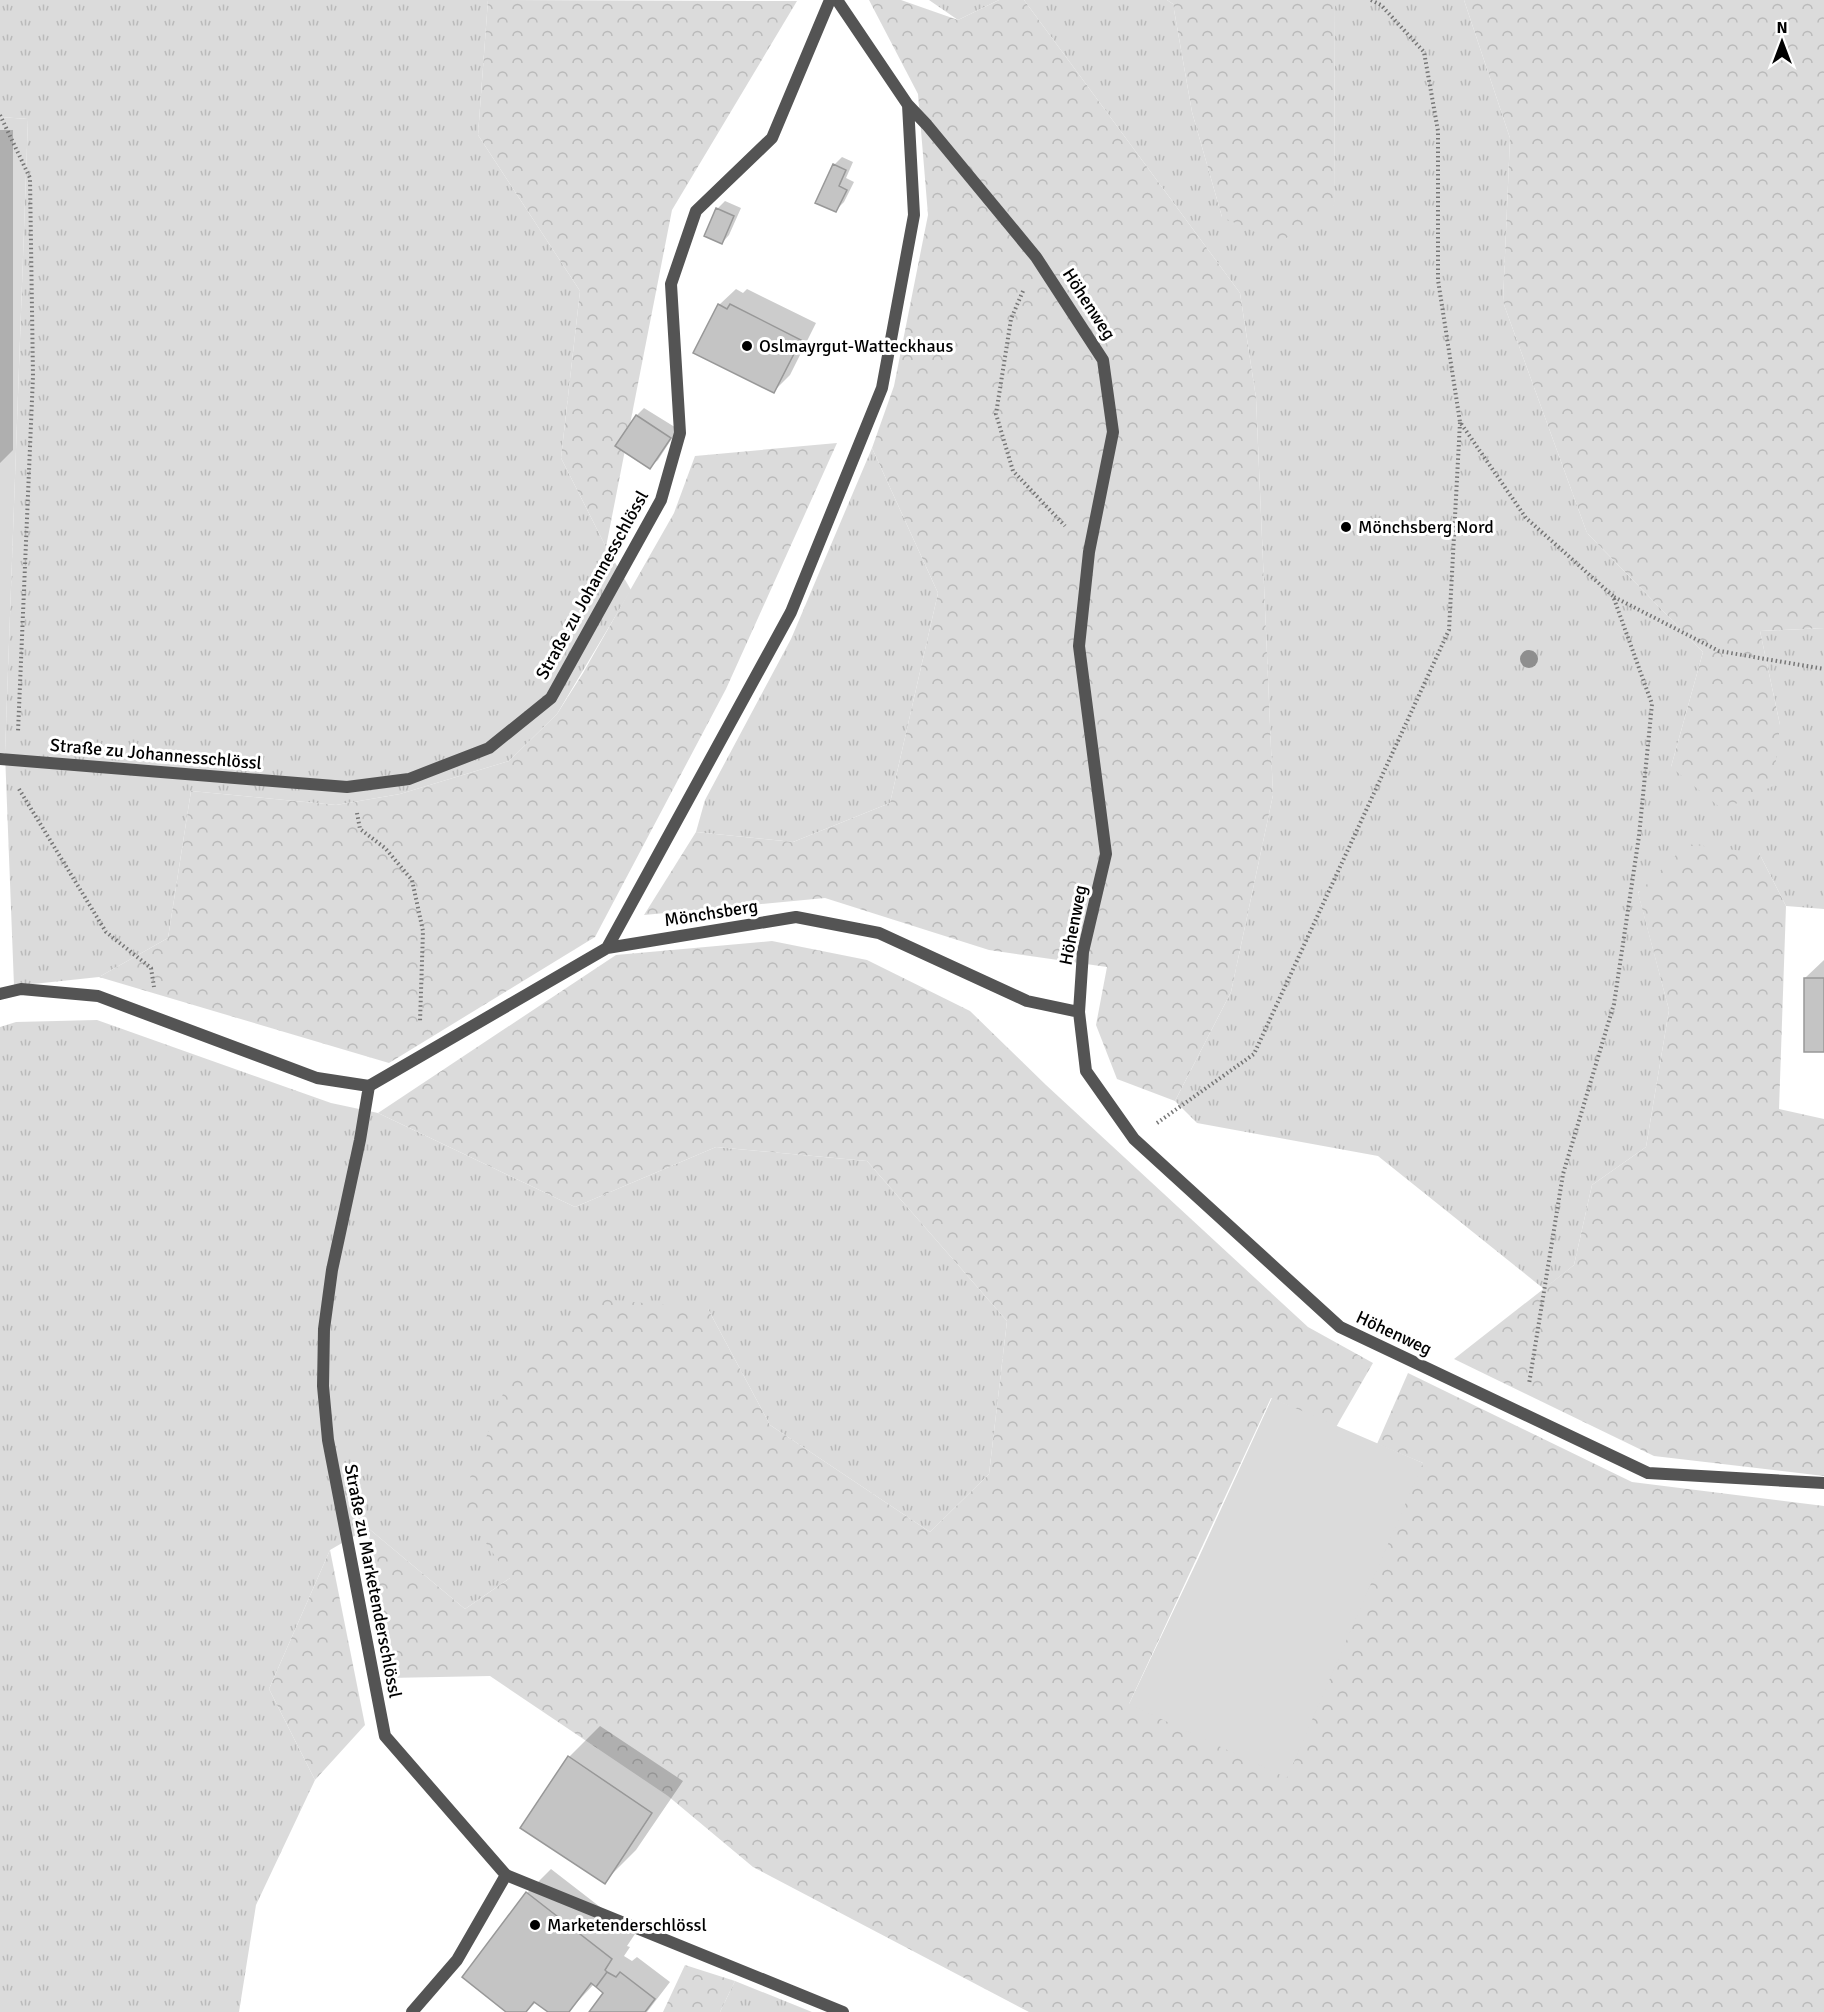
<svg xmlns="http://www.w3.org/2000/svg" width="1824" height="2012" viewBox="0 0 1824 2012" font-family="Signika,sans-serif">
  <defs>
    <pattern id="grass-tufts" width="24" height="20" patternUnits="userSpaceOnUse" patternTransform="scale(1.5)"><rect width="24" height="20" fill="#dbdbdb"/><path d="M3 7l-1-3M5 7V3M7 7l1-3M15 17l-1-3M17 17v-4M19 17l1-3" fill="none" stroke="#bababa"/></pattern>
    <pattern id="forest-crowns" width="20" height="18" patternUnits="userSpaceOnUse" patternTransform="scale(1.5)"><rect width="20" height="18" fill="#dbdbdb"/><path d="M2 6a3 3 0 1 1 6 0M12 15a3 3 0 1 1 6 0" fill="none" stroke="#bababa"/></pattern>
  </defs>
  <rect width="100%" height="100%" fill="#fff"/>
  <path fill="url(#grass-tufts)" d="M0 0H488L478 135 580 291 561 458 606 547 631 590 557 714 509 761 400 794 336 805 191 791 168 938 99 977 14 986 5 753 28 119 0 117Z
    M929 0H999L958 20Z
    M1024 0H1167L1173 4 1192 112 1222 217 1334 205 1335 0H1464L1510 138 1503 302 1587 533 1703 652 1671 767 1780 725 1760 631 1824 628V909L1786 906 1759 853 1638 892 1669 1010 1646 1147 1592 1185 1574 1265 1544 1289 1378 1156 1197 1123 1175 1101 1231 992 1273 795 1256 398 1240 293Z
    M872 448 938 593 890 803 793 842 696 832 705 800 791 639Z
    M97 1020 331 1103 378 1113 575 1207 716 1147 867 1161 1007 1321 989 1474 930 1532 770 1425 708 1309 510 1578 465 1609 368 1528 330 1550 269 1689 315 1780 256 1905 239 2012H0V1027L16 1022Z
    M735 1981 812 2012H720Z"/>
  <path fill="url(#forest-crowns)" d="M488 0 797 1 672 210 606 547 561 458 580 291 478 135Z
    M869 0H901L958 20 999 0H1024L1240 293 1256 398 1273 795 1231 992 1175 1101 1117 1079 1096 1025 1107 967 989 950 825 898 644 915 696 832 793 842 890 803 938 593 872 448 894 386 928 215 918 94Z
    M1167 0H1335L1334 205 1279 243 1222 217 1192 112 1173 4Z
    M1464 0H1824V628L1760 631 1780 725 1773 786 1723 810 1671 767 1703 652 1587 533 1503 302 1510 138Z
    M837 443 726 689 595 937 389 1063 99 977 168 938 191 791 336 805 400 794 509 761 557 714 583 673 674 513 695 456Z
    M1687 844 1759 853 1786 906 1779 1109 1824 1119V1476L1654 1456 1454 1359 1574 1265 1592 1185 1646 1147 1669 1010 1638 893Z
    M772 941 867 960 970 1011 1046 1085 1308 1327 1373 1363 1336 1427 1271 1398 1129 1704 1423 1463 1377 1444 1408 1373 1632 1482 1824 1506V2012H1029L753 1867 668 1796 490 1676 388 1678 368 1528 465 1609 510 1578 460 1505 506 1386 590 1298 708 1309 770 1425 930 1532 989 1474 1007 1321 867 1161 716 1147 575 1207 378 1113 616 955Z
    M330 1550 365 1725 315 1780 269 1689Z
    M685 1965 735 1981 720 2012H663Z"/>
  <path fill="#dbdbdb" d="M0 117 28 119 5 753H0Z
    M1272 1398 1423 1463 1287 1778 1129 1704 1199 1557Z"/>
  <path fill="#0003" d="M0 130H13V450L0 463Z
    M842 157 853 162 846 178 854 182 844 202 836 210 817 202 834 165Z
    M725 201 741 208 729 235 722 243 706 236 718 208Z
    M736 289 743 293 747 289 816 323 790 375 774 391 719 305Z
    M644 408 678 429 658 460 650 467 617 446 637 415Z
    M1824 960V1050L1805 978Z
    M600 1726 683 1781 636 1850 604 1882 569 1757Z
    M551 1869 635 1934 627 1946 630 1947 624 1956 632 1961 637 1957 670 1982 647 2012H590L605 1993 594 1984 568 2012H551L536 2002 526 2012H509L527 1893Z"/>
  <path fill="#c4c4c4" stroke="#989898" stroke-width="1.5" d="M833 164 846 170 839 186 847 190 836 212 815 203Z
    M716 208 734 216 722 244 704 236Z
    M718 304 727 309 730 304 801 340 774 393 693 353Z
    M636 415 671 438 650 469 615 446Z
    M1804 978H1824V1052H1804Z
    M568 1756 652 1813 605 1884 520 1828Z
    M526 1892 612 1959 605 1970 607 1972 596 1987 591 1983 569 2012H548L534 2002 526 2012H506L462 1977Z
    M607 1972 616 1977 620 1972 655 1999 645 2012H589L603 1993 596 1987Z"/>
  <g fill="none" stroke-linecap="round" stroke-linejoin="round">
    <path stroke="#767676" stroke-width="4" stroke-dasharray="1.5 3" stroke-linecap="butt" d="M1371 0 1381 5 1424 52 1438 131V280L1460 422 1526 518 1613 596 1652 704 1639 836 1614 1004 1563 1174 1529 1384
      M0 115 30 178 33 376 18 732
      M1023 291 1011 319 996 414 1013 471 1065 526
      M1614 597 1719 651 1824 669
      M19 789 106 932 151 968 154 987
      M357 813 360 829 385 848 412 880 423 931 420 1022
      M1157 1123 1254 1054 1449 630 1460 422"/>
    <path stroke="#545454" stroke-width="12" d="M837 0 908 105 927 125 1036 257 1103 360 1113 432 1089 552 1079 646 1106 854 1083 952 1079 1012 1086 1071 1134 1139 1340 1327 1648 1473 1824 1483
      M607 948 791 612 882 388 914 215 908 105
      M369 1086 607 948 796 917 879 933 1027 1001 1079 1012
      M506 1875 843 2012"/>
    <path stroke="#545454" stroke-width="12" d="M0 759 347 787 409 779 489 748 551 698 661 500 680 433 671 284 696 211 772 138 830 0
      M0 994 21 989 98 996 317 1078 369 1086 360 1140 332 1270 324 1329 323 1386 328 1440 385 1736 506 1875 457 1960 412 2012"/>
  </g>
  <circle fill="#8e8e8e" cx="1529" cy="659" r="9"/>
  <g fill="#000" stroke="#fff" stroke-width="2">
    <circle cx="747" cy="346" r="6"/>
    <circle cx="1346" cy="527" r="6"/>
    <circle cx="535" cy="1925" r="6"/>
  </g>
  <g text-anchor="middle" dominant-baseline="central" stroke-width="6" stroke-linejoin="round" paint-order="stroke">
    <g font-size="18" fill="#000" stroke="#fff">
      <text transform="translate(1089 304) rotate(57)">Höhenweg</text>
      <text transform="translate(592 585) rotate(-61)">Straße zu Johannesschlössl</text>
      <text transform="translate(156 754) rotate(5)">Straße zu Johannesschlössl</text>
      <text transform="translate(711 913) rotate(-9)">Mönchsberg</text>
      <text transform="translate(1073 925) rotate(-79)">Höhenweg</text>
      <text transform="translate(1394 1333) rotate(25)">Höhenweg</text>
      <text transform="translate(373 1581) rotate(79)">Straße zu Marketenderschlössl</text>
    </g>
    <g font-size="18" fill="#000" stroke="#fff" text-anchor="start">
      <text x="759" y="346">Oslmayrgut-Watteckhaus</text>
      <text x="1358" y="527">Mönchsberg Nord</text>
      <text x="547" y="1925">Marketenderschlössl</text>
    </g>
  </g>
  <g transform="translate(1782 42)" stroke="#ffffff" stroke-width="4.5" paint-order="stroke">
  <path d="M0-4.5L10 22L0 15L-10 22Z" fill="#000000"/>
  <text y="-9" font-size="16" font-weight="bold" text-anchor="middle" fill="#000000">N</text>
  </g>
</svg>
